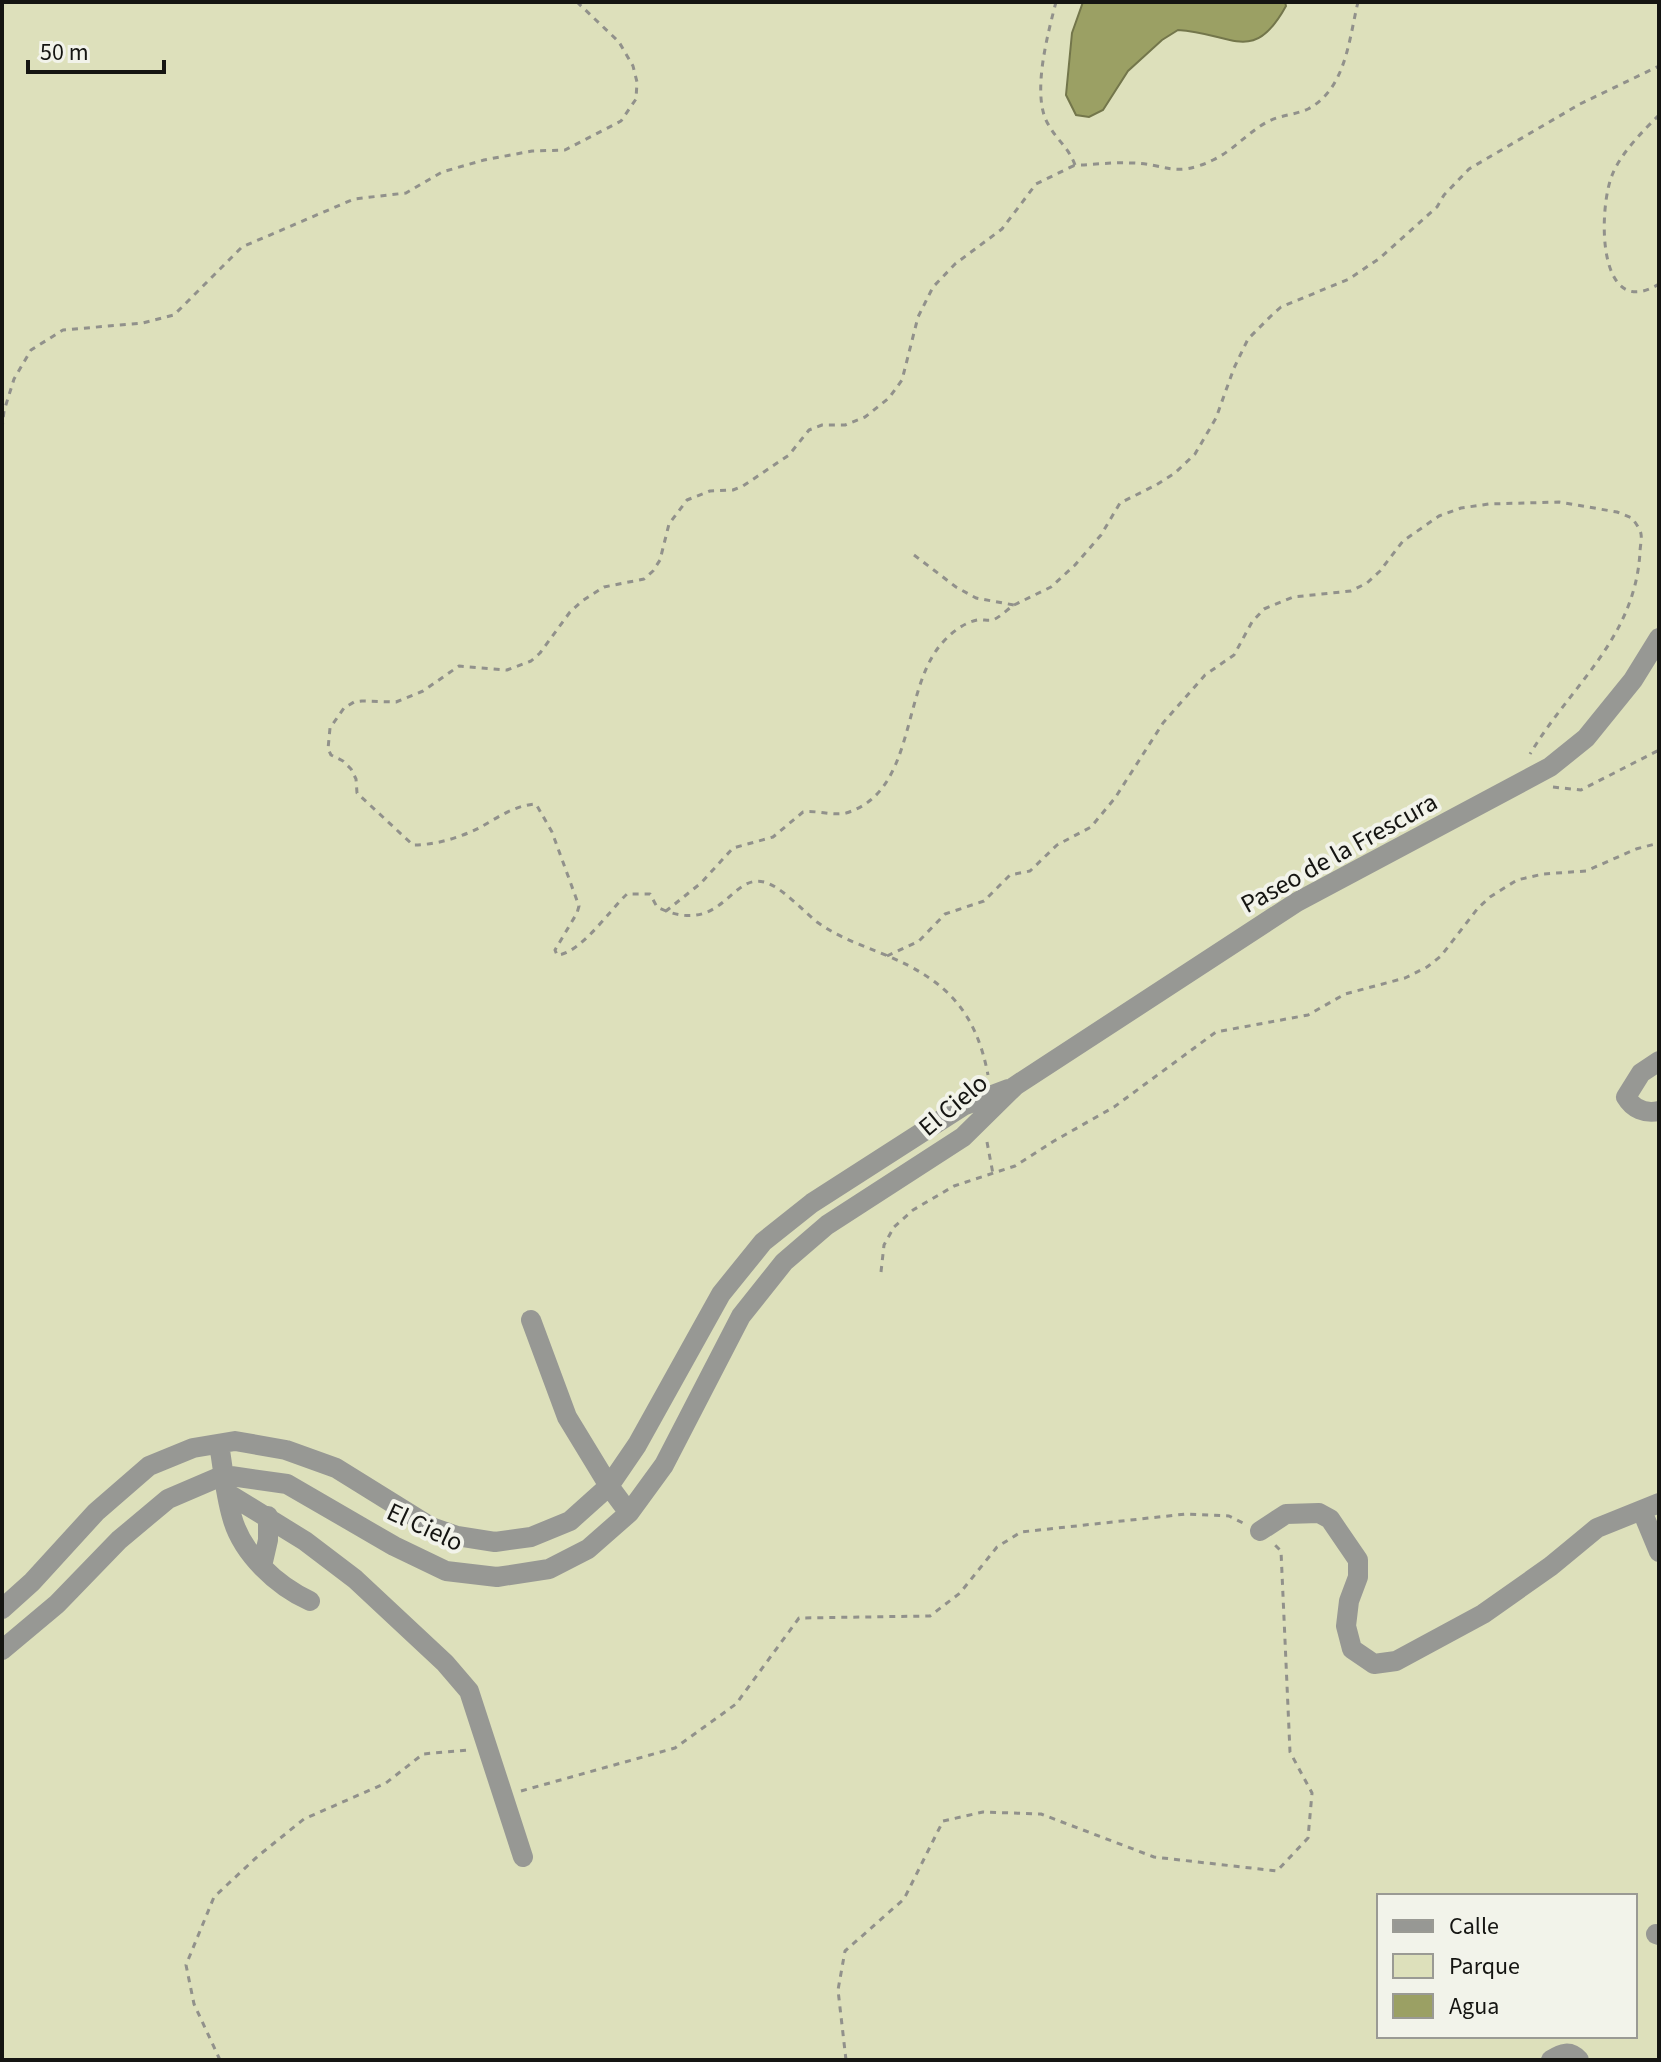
<svg xmlns="http://www.w3.org/2000/svg" width="1661" height="2062" viewBox="0 0 1661 2062" font-family="'Source Sans 3',sans-serif">
  <rect width="100%" height="100%" fill="#f2f3ea"/>
  <path fill="#dde0bb" fill-rule="evenodd" d="M2 2H1659V2060H2ZM1379 1896H1635V2036H1379Z"/>
  <path fill="#9ba064" stroke="#73764b" stroke-width="2" d="M1083 2H1285L1286 6C1253 66 1232 33 1178 30L1162 40 1128 71 1103 110 1089 117 1076 115 1066 95 1072 33Z"/>
  <g fill="none" stroke-linecap="round" stroke-linejoin="round">
    <path stroke="#91918b" stroke-width="3" stroke-dasharray="6 6" stroke-linecap="butt" d="M1056 2C1048 33 1031 95 1048 124 1056 139 1069 148 1075 165 1093 165 1112 162 1130 163 1165 163 1174 179 1213 160 1234 150 1247 133 1267 122 1280 115 1295 115 1308 109 1346 89 1349 39 1358 2
      M1659 115C1643 131 1622 152 1613 173 1598 206 1596 323 1659 284
      M2 429 4 411 14 379 31 350 63 330 143 323 174 315 242 247 354 199 406 193 442 172 484 160 532 151 565 150 621 121 636 99 637 82 633 66 619 42 577 2
      M914 555 956 587 976 598 1014 605C1008 609 1001 616 995 619 990 622 983 619 977 620 962 623 947 636 938 648 902 696 914 793 846 813 832 816 817 810 803 812L773 837 733 848 701 883 666 911C723 932 731 874 764 882 781 886 803 911 817 922 839 938 864 946 888 956 947 981 976 1012 988 1075
      M1014 605 1051 587 1075 565 1101 535 1120 503 1156 485 1175 473 1195 454 1216 418 1234 368 1248 339 1272 315 1281 307 1349 279 1380 258 1437 207 1444 195 1469 169 1580 104 1659 66
      M1553 787 1581 790 1659 750
      M666 911 657 907 650 894H627C610 910 580 954 557 955L555 950 577 913 579 906 552 832 536 804C515 805 497 818 479 828 459 838 435 845 413 845L357 793 356 779 351 769 343 761 331 755 328 749 330 728 344 708 354 702 362 701 396 702 423 691 459 666 507 670 531 661 540 653 570 612 582 601 604 587 644 579 653 571 660 560 669 524 687 500 710 491 733 490 743 486 789 455 809 430 822 425H845L865 417 889 398 902 380 918 317 933 287 955 264 1002 229 1036 184 1075 165
      M887 956 919 941 945 914 984 901 1010 875 1030 871 1057 845 1091 827 1115 798 1163 723 1205 675 1234 655 1252 622 1264 609 1293 597 1351 591 1367 583 1380 571 1403 541 1439 516 1461 508 1489 504 1559 502 1617 512 1632 518C1635 522 1640 529 1641 534 1642 539 1640 547 1640 552 1635 639 1571 685 1530 754
      M987 1142 993 1174
      M881 1272 884 1245 894 1227 913 1210 954 1186 1015 1166 1054 1141 1114 1107 1216 1032 1308 1015 1345 994 1405 978 1427 967 1441 956 1478 908 1490 897 1517 880 1543 874 1586 871 1636 849 1659 843
      M521 1791 675 1748 736 1704 799 1618 930 1616 960 1593 997 1547 1021 1532 1186 1514 1229 1516 1245 1524
      M220 2060 194 2004 186 1965 214 1897 258 1856 304 1819 386 1783 423 1754 468 1750
      M846 2060 838 1990 845 1951 904 1899 943 1821 983 1812 1041 1814 1154 1857 1277 1871 1308 1838 1312 1793 1290 1752 1281 1551 1274 1544"/>
    <path stroke="#979894" stroke-width="20" d="M1659 1061 1641 1073 1626 1097C1633 1109 1645 1114 1659 1111
      M531 1320 567 1417 609 1486 629 1513
      M219 1444C223 1468 225 1493 232 1517 242 1554 277 1586 310 1601
      M227 1493 305 1541 355 1579 445 1663 469 1691 523 1857
      M1642 1511 1659 1552
      M1260 1531 1286 1514 1319 1513 1330 1519 1358 1560V1577L1349 1601 1346 1626 1352 1649 1374 1664 1396 1661 1483 1614 1551 1566 1597 1528 1659 1503
      M262 1566 268 1540V1516
      M2 1609 32 1582 96 1512 149 1466 193 1448 235 1441 286 1450 336 1468 431 1527 457 1536 495 1542 531 1537 570 1521 609 1486 637 1445 721 1294 763 1242 812 1203 963 1106 1008 1089
      M2 1650 57 1604 119 1540 168 1499 224 1475 287 1484 394 1546 446 1571 497 1577 549 1569 588 1549 629 1513 664 1465 741 1316 784 1262 827 1225 963 1137 1015 1086 1297 902 1550 767 1586 738 1633 680 1659 638
      M1656 1934 1659 1935
      M1551 2060C1562 2053 1570 2050 1579 2060"/>
  </g>
  <g text-anchor="middle" dominant-baseline="central" stroke-width="8" stroke-linejoin="round" paint-order="stroke">
    <g font-size="26" fill="#151512" stroke="#f2f3ea">
      <text transform="translate(1339 853) rotate(-29)">Paseo de la Frescura</text>
      <text transform="translate(953 1105) rotate(-40)">El Cielo</text>
      <text transform="translate(425 1527) rotate(25)">El Cielo</text>
    </g>
  </g>
  <rect width="1661" height="2062" fill="none" stroke="#151512" stroke-width="8"/>
  <rect x="1377" y="1894" width="260" height="144" fill="#f2f3ea" stroke="#9a9a94" stroke-width="2"/>
  <rect x="1393" y="1920" width="40" height="12" fill="#979894" stroke="#9a9a94" stroke-width="2"/>
  <text x="1449" y="1934" font-size="24" fill="#151512">Calle</text>
  <rect x="1393" y="1954" width="40" height="24" fill="#dde0bb" stroke="#9a9a94" stroke-width="2"/>
  <text x="1449" y="1974" font-size="24" fill="#151512">Parque</text>
  <rect x="1393" y="1994" width="40" height="24" fill="#9ba064" stroke="#9a9a94" stroke-width="2"/>
  <text x="1449" y="2014" font-size="24" fill="#151512">Agua</text>
  <path d="M28 60v12h136v-12" fill="none" stroke="#151512" stroke-width="4"/>
  <text x="40" y="60" font-size="24" fill="#151512" stroke="#f2f3ea" stroke-width="6" paint-order="stroke">50 m</text>
</svg>
